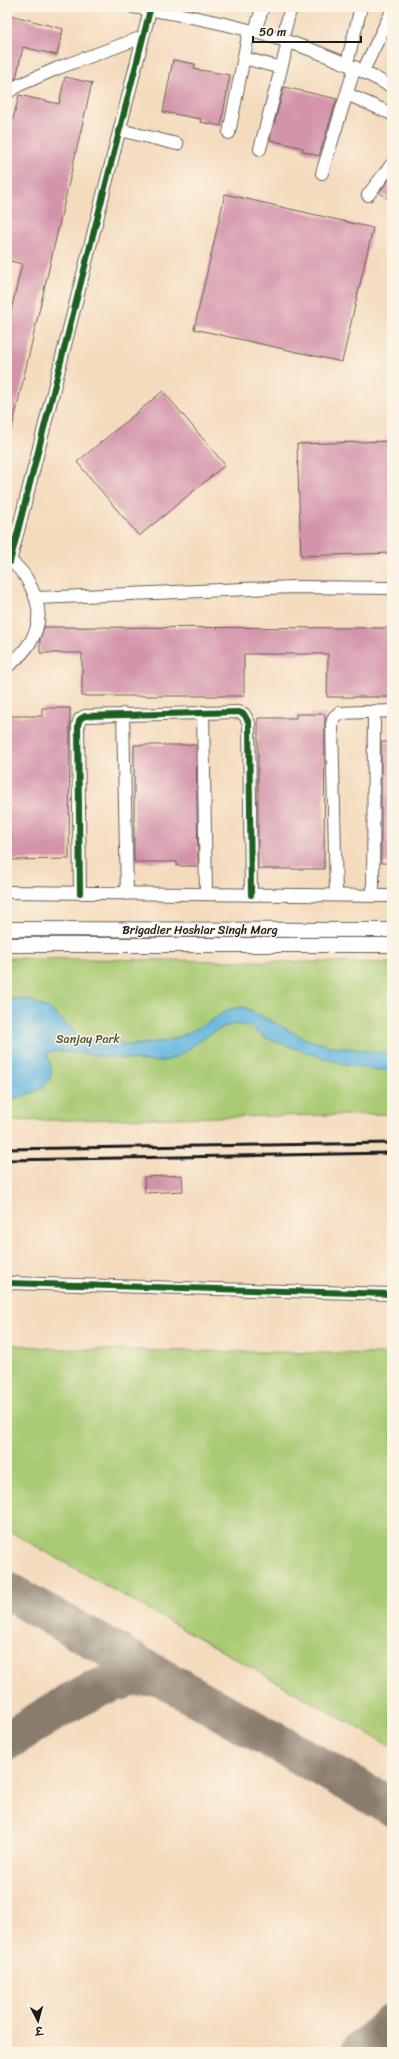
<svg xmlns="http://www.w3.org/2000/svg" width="399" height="2059" viewBox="0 0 399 2059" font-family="Sriracha,'Playpen Sans Deva',sans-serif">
  <rect width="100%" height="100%" fill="#fcf5e5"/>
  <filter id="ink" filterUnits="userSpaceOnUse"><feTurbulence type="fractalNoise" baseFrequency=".025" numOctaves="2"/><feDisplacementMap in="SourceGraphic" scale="8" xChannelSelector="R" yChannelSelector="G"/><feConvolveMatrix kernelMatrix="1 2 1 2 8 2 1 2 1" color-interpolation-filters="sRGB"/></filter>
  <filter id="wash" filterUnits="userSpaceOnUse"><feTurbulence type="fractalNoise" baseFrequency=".012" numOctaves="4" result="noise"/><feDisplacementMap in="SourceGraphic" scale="16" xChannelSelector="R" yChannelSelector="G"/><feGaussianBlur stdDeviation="0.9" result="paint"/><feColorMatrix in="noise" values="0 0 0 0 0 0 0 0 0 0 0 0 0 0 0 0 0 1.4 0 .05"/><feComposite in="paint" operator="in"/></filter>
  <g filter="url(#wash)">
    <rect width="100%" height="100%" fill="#f4dbbe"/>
    <path fill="#a9ca73" stroke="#627348" d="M7 958 392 963V1114L7 1121Z
      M7 1344 60 1349 392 1354V1747L7 1530Z"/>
    <path fill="#65b7e0" stroke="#406a7e" d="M17 998 29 1000 51 1010 79 1037 132 1045 166 1041 180 1036 206 1024 229 1009 244 1007 304 1038 325 1045 392 1054V1071C350 1069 308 1053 269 1039 259 1036 254 1026 243 1025 214 1020 191 1055 165 1061 152 1063 138 1060 125 1059 102 1056 79 1053 56 1051L50 1052 47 1055C63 1087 31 1094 7 1101V999Z"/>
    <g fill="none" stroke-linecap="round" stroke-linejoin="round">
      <path stroke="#887c6d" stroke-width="39" d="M7 1591 392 1807
        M7 1741C45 1718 84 1689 128 1679 138 1676 149 1677 159 1676
        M360 2052 392 2023"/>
    </g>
    <g id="blocks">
      <path fill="#d393aa" d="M7 14 63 29 57 55 23 47 16 78 7 84Z
        M173 60 195 64 194 69 230 75 221 126 200 122 201 119 163 112Z
        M65 77 92 83 12 428 7 427V327L22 264 7 260V143L19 95 59 104Z
        M284 87 337 99 319 156 302 151 303 148 270 140Z
        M392 176V202L379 192Z
        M225 194 373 228 342 362 194 329Z
        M163 391 225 465 139 536 77 462Z
        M392 441V553L301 556 297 444Z
        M44 627 392 628V697H327L328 654H244V696H82V653H40V639Z
        M42 708H70L69 859 7 860V716H42Z
        M296 714H325L324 869H258V718H296Z
        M381 742H392V863H381Z
        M134 745H196L198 866H177V862H134Z
        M182 1175 183 1191 145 1193 144 1177Z"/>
    </g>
  </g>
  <g filter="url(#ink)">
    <use href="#blocks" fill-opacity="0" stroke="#685f55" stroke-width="1"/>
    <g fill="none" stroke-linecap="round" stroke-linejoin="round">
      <g stroke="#685f55" stroke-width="14">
        <path id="minor" d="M133 7C222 20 313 42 392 87
          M254 33 263 7
          M282 40 291 7
          M244 58 281 68
          M347 63 361 7
          M363 71 392 11
          M7 93 19 85 58 68 143 37
          M347 94 392 114
          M120 130 177 144
          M229 133 249 31
          M260 149 288 42
          M322 173 355 67
          M368 195 392 164
          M7 560C18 565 26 576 31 587 48 620 34 646 7 667
          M10 562 150 10
          M37 598 293 587 392 588
          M203 712 206 894
          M123 714 127 894
          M7 892 392 896
          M80 893 78 725 80 719 85 716 239 712 244 714 249 723 251 895
          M336 895 332 724 334 717 339 713 392 711
          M373 896 374 711
          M7 1283 392 1294"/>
      </g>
      <g stroke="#685f55" stroke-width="16">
        <path id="tertiary" d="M7 929 392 930
          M7 945H392"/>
      </g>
      <use href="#minor" stroke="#fff" stroke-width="12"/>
      <use href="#tertiary" stroke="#fff" stroke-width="14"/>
      <path stroke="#1c1c1c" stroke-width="3" d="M7 1149 392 1143
        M7 1160 392 1153"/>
      <g stroke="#fcf5e5" stroke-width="8">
        <path id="cycleway" d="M10 562 150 10
          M80 893 78 725 80 719 85 716 239 712 244 714 249 723 251 895
          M7 1283 392 1294"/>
      </g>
      <use href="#cycleway" stroke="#1b5e20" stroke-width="6"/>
    </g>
  </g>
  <g text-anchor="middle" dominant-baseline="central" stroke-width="3" stroke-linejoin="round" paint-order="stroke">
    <g font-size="12" fill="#1c1c1c" stroke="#fcf5e5">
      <text x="200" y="930">Brigadier Hoshiar Singh Marg</text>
    </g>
    <g font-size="12" fill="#4d593a" stroke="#fcf5e5">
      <text x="88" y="1039">Sanjay Park</text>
    </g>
  </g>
  <rect width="399" height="2059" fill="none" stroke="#fcf5e5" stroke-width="24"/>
  <g transform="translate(38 2021) rotate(174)" stroke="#fcf5e5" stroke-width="3" paint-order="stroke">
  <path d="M0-3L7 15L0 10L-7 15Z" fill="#1c1c1c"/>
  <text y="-6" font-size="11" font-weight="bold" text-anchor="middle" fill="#1c1c1c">उ</text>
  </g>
  <path d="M253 36v6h108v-6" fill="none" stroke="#1c1c1c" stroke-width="2"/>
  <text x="259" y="36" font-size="12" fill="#1c1c1c" stroke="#fcf5e5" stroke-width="3" paint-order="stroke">50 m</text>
</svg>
